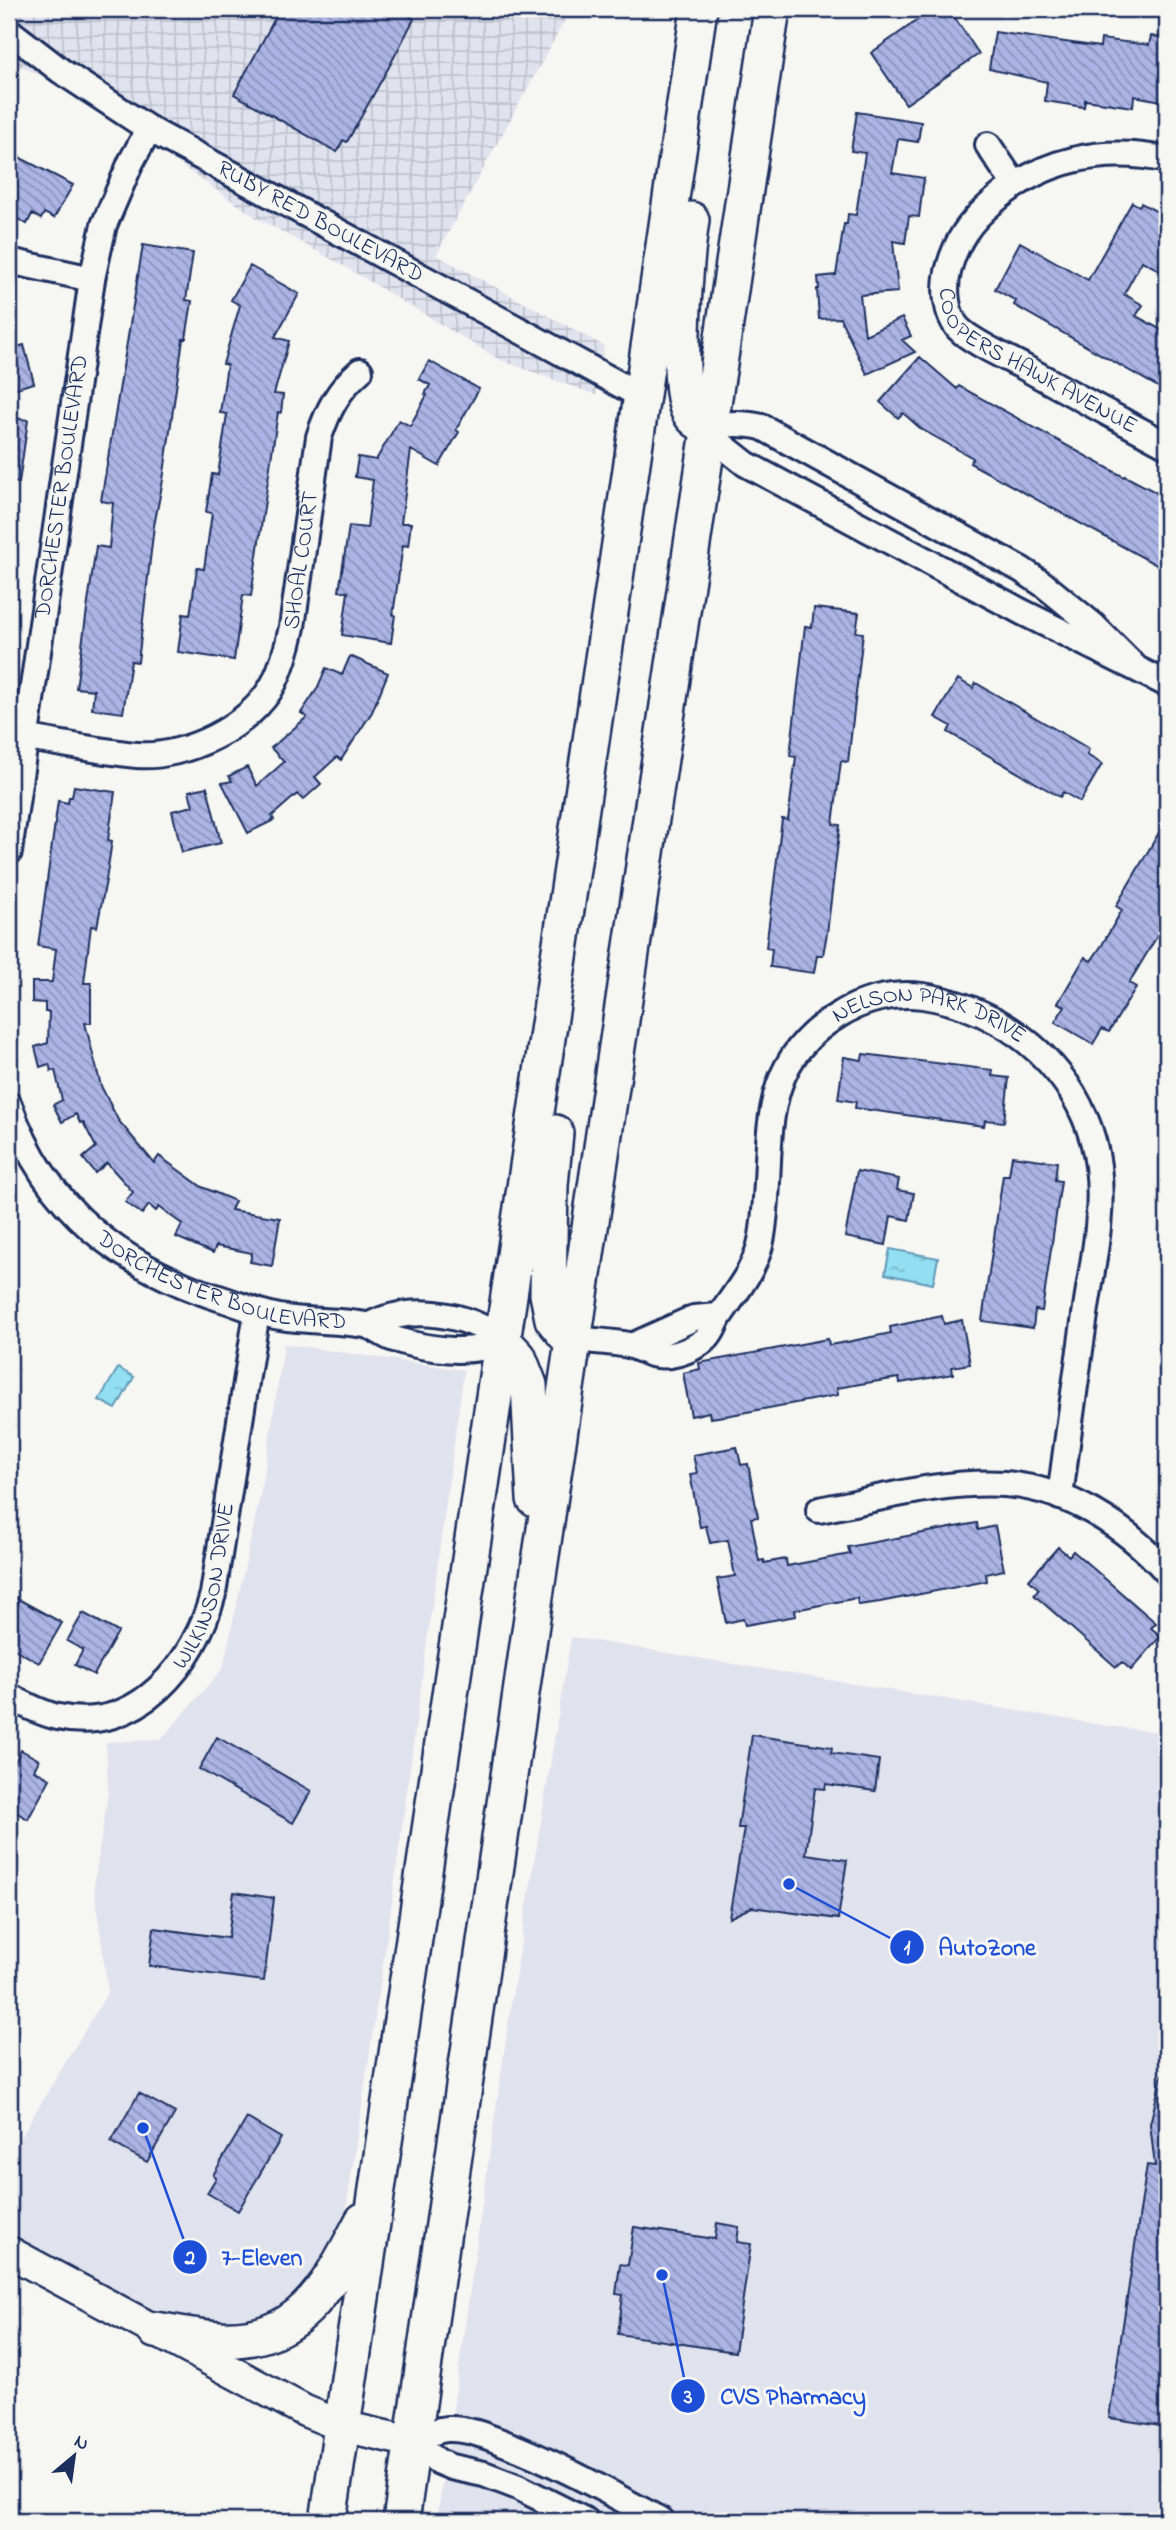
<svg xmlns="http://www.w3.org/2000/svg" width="1176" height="2530" viewBox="0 0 1176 2530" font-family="'Indie Flower',sans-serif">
  <defs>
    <pattern id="industrial-grid" width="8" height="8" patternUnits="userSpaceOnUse" patternTransform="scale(1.75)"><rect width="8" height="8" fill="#e0e2ee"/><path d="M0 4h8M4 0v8" fill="none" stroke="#c0c2ce"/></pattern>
    <pattern id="water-ripples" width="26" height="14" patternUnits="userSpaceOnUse" patternTransform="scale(1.75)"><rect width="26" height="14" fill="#92dff1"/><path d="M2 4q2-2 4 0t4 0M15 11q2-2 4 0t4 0" fill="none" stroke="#7dc0d1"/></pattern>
    <pattern id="building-back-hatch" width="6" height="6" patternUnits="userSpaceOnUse" patternTransform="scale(1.75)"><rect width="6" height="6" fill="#abb4e4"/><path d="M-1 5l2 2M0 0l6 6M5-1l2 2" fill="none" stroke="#8a93bc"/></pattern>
  </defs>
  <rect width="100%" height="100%" fill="#f6f6f2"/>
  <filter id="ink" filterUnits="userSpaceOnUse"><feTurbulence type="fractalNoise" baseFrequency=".0143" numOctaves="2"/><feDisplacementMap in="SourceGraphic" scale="14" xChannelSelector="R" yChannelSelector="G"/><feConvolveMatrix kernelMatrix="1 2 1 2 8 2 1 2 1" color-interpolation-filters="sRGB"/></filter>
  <g filter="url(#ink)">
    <path fill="#e0e2ee" d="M284 1344 464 1370 387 1937 342 2237 299 2303 255 2326 159 2318 9 2238V2156L108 1992 94 1885 108 1793 106 1742 161 1740 223 1668 263 1482Z
      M571 1637 1107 1726 1167 1733V2521H437L511 2004Z"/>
    <path fill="url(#industrial-grid)" d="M9 9H568L565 20 436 255 604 346 596 395 500 360 344 266 257 218 69 88 9 61Z"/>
    <path fill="url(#water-ripples)" stroke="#6299b6" stroke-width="2" d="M890 1249 938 1258 933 1284 885 1274Z
      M118 1368 134 1377 116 1409 99 1400Z"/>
    <path fill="url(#building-back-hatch)" stroke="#1b2f5e" stroke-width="2" d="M280 9H415L410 17 414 19 390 65 347 142 343 140 337 152 234 94Z
      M933 9H949L979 54 906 104 871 53Z
      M995 32 1100 47 1101 39 1149 45 1151 36 1167 38V78H1165L1162 101 1134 96 1133 107 1085 100 1084 107 1045 101 1047 82 989 69Z
      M857 112 921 122 918 142 898 139 892 173 924 178 919 217 909 216 905 243 893 241 898 292 860 295 865 335 902 318 911 336 902 340 915 352 867 374 840 318 819 319 817 289H819L818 277 836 275 844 224H847L848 214 856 215 865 153 851 151Z
      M9 152 73 185 54 218 44 213 41 219 32 214 27 224 9 214Z
      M1132 202 1139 206 1141 203 1167 217V274L1142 261 1124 294 1143 305 1136 316 1167 333V392L1014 305 1016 301 995 289 1020 242 1088 280Z
      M143 245 193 253 186 300 192 301 186 339H183L163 480 154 526 138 662 131 661 123 713 92 709 94 690 76 688 96 546 109 548 113 503 101 501Z
      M250 266 299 294 275 337 289 341 274 394 283 395 281 413 278 412 251 596 243 595 234 660 178 652 183 614 190 615 197 568 204 569 212 513 206 512 212 474 218 475 227 414 220 413 227 365 223 364 240 305 231 300Z
      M24 345 34 383 9 390V349Z
      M920 357 957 389 959 386 1124 477 1125 476 1167 498V555L1160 567 970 463 973 458 921 429 903 413 898 418 880 402Z
      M429 361 479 389 456 430 459 432 439 466 411 450 401 523H411L408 546 403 545 393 615H395L391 643 342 635 348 592 339 591 349 526 367 528 373 480 355 477 358 457 376 460 399 420 410 426 427 395 425 394 430 385 419 379Z
      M9 417 28 420 19 483 9 482Z
      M814 608 859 613 856 632 863 633 848 762 841 761 833 824 840 825 827 933 823 955H817L814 973 770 967 772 949 766 948 782 819 788 820 796 757 790 756 805 626 812 627Z
      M350 656 388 673 372 712 341 760 337 757 315 777 321 784 303 800 297 794 272 816 274 820 248 833 222 783 232 781 229 776 247 767 257 786 284 762 271 748 307 717 301 713 317 689 326 668 342 675Z
      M958 679 973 688 976 683 1089 749 1087 755 1102 764 1080 802 1063 792 1060 797 948 732 951 726 935 717Z
      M74 786 115 792 108 840 112 841 106 880 97 927 91 926 84 983H91V1023H85L101 1086 118 1120 154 1163 159 1156 202 1187 235 1201 231 1210 280 1218 272 1266 250 1262 252 1253 216 1246 213 1253 176 1237 182 1224 159 1207 156 1211 149 1205 142 1214 125 1202 133 1192 107 1163 95 1173 83 1158 96 1147 83 1122 80 1123 76 1114 62 1122 53 1105 62 1100 55 1070 51 1071 49 1064 40 1067 35 1047 48 1043 49 1012H45V1003L32 1002V982H52L56 949 38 946 58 801 68 803 69 797H72Z
      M207 787 221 843 182 852 172 811 193 806 189 791Z
      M1167 819V937L1159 933 1129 983 1136 987 1109 1032 1102 1029 1093 1044 1055 1022 1065 1006 1058 1003 1085 957 1091 961 1102 945 1122 910 1116 906Z
      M863 1054 993 1070 992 1076 1009 1078 1004 1122 985 1120 984 1126 855 1108 856 1102 838 1099 844 1057 862 1060Z
      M1012 1156 1057 1162 1055 1180 1061 1181 1042 1311 1035 1310 1033 1328 982 1321 1003 1175H1009Z
      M857 1171 899 1179 897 1190 914 1193 909 1220 891 1216 886 1245 845 1237Z
      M942 1316 944 1324 962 1320 970 1364 952 1367 953 1374 900 1383 899 1378 866 1383 837 1388 838 1395 731 1415 710 1418 709 1412 691 1416 683 1373 700 1369 699 1363 828 1339 829 1345 847 1342 891 1333 890 1327Z
      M737 1447 741 1465 748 1464 758 1517 751 1518 759 1561 764 1560V1563L786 1559 787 1566 850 1554 848 1547 977 1523 978 1530 995 1526 1004 1570 986 1574 987 1581 880 1602 858 1605 857 1598 795 1610 796 1616 745 1625 743 1619 726 1623 717 1579 735 1576 728 1540 710 1543 706 1526 700 1527 690 1474 697 1473 693 1455Z
      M1058 1547 1069 1556 1073 1551 1156 1623 1151 1628 1161 1636 1131 1670 1122 1662 1116 1667 1034 1595 1039 1589 1029 1580Z
      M9 1594 62 1623 39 1663 9 1646Z
      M83 1613 118 1632 94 1675 75 1665 83 1650 67 1641Z
      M752 1735 832 1747 831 1753 879 1760 875 1791 826 1784 825 1789 815 1788 806 1854 847 1860 838 1919 752 1907 729 1918 744 1828H738Z
      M217 1737 311 1791 293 1823 199 1769Z
      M21 1750 39 1760 34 1770 50 1779 28 1819 9 1808V1773Z
      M234 1892 274 1898 264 1981 149 1966 154 1928 228 1938Z
      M1162 2075 1167 2076V2427L1109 2418 1147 2165 1155 2166 1150 2124Z
      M139 2093 175 2113 147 2162 111 2142Z
      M247 2118 281 2138 238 2211 207 2193 216 2178 213 2175Z
      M717 2223 739 2227 737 2242 751 2244 735 2352 618 2334 623 2295 616 2294 620 2264 628 2265 634 2227 715 2239Z"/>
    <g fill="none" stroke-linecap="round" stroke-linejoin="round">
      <g stroke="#1b2f5e" stroke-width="30">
        <g id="minor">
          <path id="s1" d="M9 31 61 71 149 129 641 396"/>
          <path d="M988 145 1015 185"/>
          <path id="s2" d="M1167 160C1104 146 1042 159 993 202 970 221 955 242 948 272 944 289 946 314 958 328 970 341 1005 357 1022 366 1070 393 1119 419 1167 445"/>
          <path d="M9 261 92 279"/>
          <path d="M1135 667 1093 625 1043 584 1022 570 762 427C743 423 729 423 710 427L722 445 746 464 1022 612 1167 684"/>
          <path id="s3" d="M9 735C51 741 94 751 137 755 184 759 252 726 274 683 283 665 288 646 292 627L319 437C328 410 338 390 360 371"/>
          <path id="s4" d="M9 852 92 279 104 225 131 162 149 129"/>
          <path id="s5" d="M9 1105C46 1210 122 1268 225 1300 243 1306 261 1314 280 1317 308 1322 338 1320 365 1325 375 1327 384 1336 394 1339 425 1349 473 1357 502 1340 466 1312 408 1304 368 1326"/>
          <path id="s6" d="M575 1339C593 1341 611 1342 629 1345 636 1347 643 1351 651 1354 670 1359 691 1351 706 1339 714 1332 715 1322 721 1314 738 1289 757 1267 762 1236 776 1153 750 1068 837 1016 862 1000 893 992 923 996 976 1004 1026 1032 1059 1074 1080 1100 1094 1133 1098 1166 1104 1213 1093 1262 1086 1308 1077 1371 1068 1434 1060 1497"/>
          <path d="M632 1346 694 1318 719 1316"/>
          <path d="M819 1510C879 1499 943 1480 1005 1484 1068 1489 1126 1526 1167 1572"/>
          <path id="s7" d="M9 1696C24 1704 40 1713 58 1717 138 1735 195 1663 213 1594L257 1312"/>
          <path d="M586 2521 518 2487 484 2474 451 2467 439 2462 412 2442C424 2436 434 2430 447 2429 467 2428 486 2436 504 2443 559 2464 610 2493 662 2521"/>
        </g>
      </g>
      <g stroke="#1b2f5e" stroke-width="35">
        <path id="major" d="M9 2252 305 2411 342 2426 412 2442"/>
      </g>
      <g stroke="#1b2f5e" stroke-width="40">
        <path id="highway" d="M691 220C686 254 674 384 689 411 693 419 701 424 710 427
          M555 1133 550 1185 548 1294 553 1319 566 1335 575 1339
          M502 1340 518 1357 529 1385 535 1499
          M155 2330C176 2333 198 2338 219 2339 302 2344 330 2283 363 2221
          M328 2521 699 9
          M401 2521 539 1569 772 9"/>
      </g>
      <use href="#minor" stroke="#f6f6f2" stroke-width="24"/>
      <use href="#major" stroke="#f6f6f2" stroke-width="30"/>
      <use href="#highway" stroke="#f6f6f2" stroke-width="35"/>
    </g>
  </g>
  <g text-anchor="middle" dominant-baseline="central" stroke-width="6" stroke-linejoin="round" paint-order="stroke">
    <g font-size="23" fill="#1b2f5e" stroke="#f6f6f2">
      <text stroke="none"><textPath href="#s1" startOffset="366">RUBY RED BOULEVARD</textPath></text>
      <text stroke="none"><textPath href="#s2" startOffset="410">COOPERS HAWK AVENUE</textPath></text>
      <text stroke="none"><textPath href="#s4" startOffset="369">DORCHESTER BOULEVARD</textPath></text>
      <text stroke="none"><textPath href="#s3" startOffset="418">SHOAL COURT</textPath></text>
      <text stroke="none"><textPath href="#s6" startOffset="598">NELSON PARK DRIVE</textPath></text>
      <text stroke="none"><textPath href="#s5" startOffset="294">DORCHESTER BOULEVARD</textPath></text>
      <text stroke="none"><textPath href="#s7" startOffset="278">WILKINSON DRIVE</textPath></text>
    </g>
  </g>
  <path fill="none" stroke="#1d4ed8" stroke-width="2.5" d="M789 1884L907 1947M143 2128L190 2257M662 2275L688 2396"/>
  <g fill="#1d4ed8" stroke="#f6f6f2" stroke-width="2.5">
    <circle cx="789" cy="1884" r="7"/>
    <circle cx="143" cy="2128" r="7"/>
    <circle cx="662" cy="2275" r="7"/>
    <circle cx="907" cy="1947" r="18"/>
    <circle cx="190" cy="2257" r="18"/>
    <circle cx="688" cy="2396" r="18"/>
  </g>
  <g font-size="21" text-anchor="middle" font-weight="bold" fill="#fff">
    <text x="907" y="1954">1</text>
    <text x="190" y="2264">2</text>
    <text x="688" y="2403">3</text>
  </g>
  <g font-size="24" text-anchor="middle" font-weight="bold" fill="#1d4ed8" stroke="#f6f6f2" stroke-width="6" stroke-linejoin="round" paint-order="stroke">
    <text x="987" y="1955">AutoZone</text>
    <text x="262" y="2265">7-Eleven</text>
    <text x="793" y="2404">CVS Pharmacy</text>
  </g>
  <rect width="1176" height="2530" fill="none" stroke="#f6f6f2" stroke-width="35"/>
  <rect x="18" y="18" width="1141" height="2495" fill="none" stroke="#1b2f5e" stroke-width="2.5" filter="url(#ink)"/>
  <g transform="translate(74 2456) rotate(29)" stroke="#f6f6f2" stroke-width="5" paint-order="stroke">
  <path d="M0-5L12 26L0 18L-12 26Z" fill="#1b2f5e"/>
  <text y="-10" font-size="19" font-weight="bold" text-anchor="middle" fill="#1b2f5e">N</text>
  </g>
</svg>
